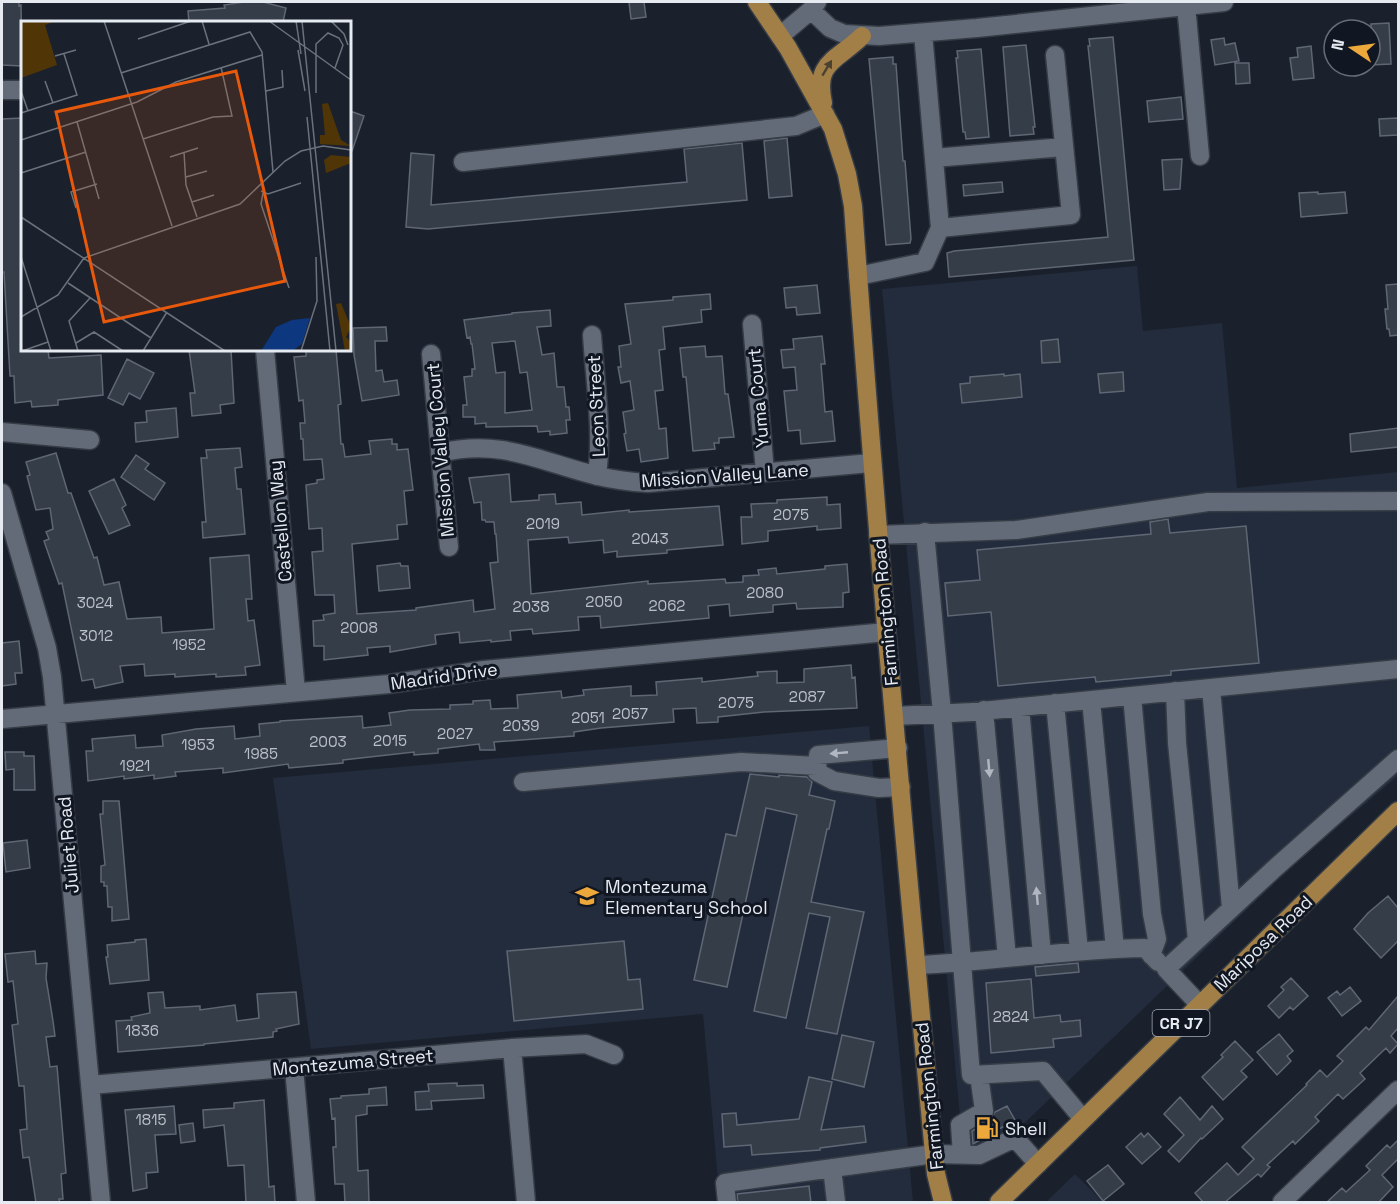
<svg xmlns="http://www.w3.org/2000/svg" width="1400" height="1204" viewBox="0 0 1400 1204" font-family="'Space Grotesk',sans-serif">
  <rect width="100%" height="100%" fill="#1a212c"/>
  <path fill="#222c3c" d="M1137 266 1143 331 1222 323 1237 488 1398 472V776L1297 861 985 1161 964 1159 882 289Z
    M869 726 913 1202H720L703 1014 311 1049 273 778Z
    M1075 1174 1103 1202H1046Z"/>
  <path fill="#353d49" stroke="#5f6774" stroke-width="1.5" fill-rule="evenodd" d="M2 2H19V6L21 5 22 66 2 65Z
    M244 2H263L286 8 283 22H189L188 11 225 8 224 5Z
    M629 2H644L646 17 631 19Z
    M1389 23 1391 64 1370 65V52H1372L1371 24Z
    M1113 37 1134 260 949 277 947 253 954 251 1108 237 1088 46H1090L1089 39Z
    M1224 38 1225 45 1235 43 1239 61 1215 65 1211 40Z
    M1026 45 1035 127H1033L1034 134 1010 136 1003 47Z
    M1311 46 1314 78 1293 80 1290 58 1298 57 1297 48Z
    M981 49 989 137 966 139 965 132H963L956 58H958L957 51Z
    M893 57V64H896L903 161H905L911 239 910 243 886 245 869 59Z
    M1235 63H1249L1250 83 1236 84Z
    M1181 97 1183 119 1149 122 1147 101Z
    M350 111 364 116 352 151H350Z
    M22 118V350H48L49 358 101 355 103 395 58 400V405L32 407 31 401 15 403 14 376H10L4 272H2V119Z
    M1398 118V135L1380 136 1379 119Z
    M787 138 792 196 769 198 764 141Z
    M742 143 747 200 428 229 406 227 411 153 434 155 431 205 687 182 684 149Z
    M1182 159 1180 189 1164 190 1162 160Z
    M1002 182 1003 192 964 196 963 185Z
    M1318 192V194L1345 192 1347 213 1301 217 1299 193Z
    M1398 284V335L1390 336 1389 329H1387L1385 309H1388L1386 285Z
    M817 285 820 313 797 315 796 307 786 308 784 288Z
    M710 294 711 309 701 310 702 322 663 327 665 349 659 350 663 390 655 391 659 429 666 428 668 458 641 462 639 449 627 451 624 434 626 433 623 412 634 410 630 381 621 383 618 367H621L619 346 631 344 625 304 673 300V297Z
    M550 310 551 326 537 327 542 355 554 353 557 387H564L566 407H569L570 420H566L567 433 550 435V431L538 432 537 426 486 427V423L475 424V417H463V405H467L464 377 472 376V369H475L472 344H471L470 337 467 338 464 320 512 314V313ZM515 341 520 373 527 372 532 410 505 413V372L496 373 492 343Z
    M386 327 387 341H375L376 371 382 370 384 382 397 380 399 395 362 401 354 355 353 328Z
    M822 336 825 364H821L825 412 832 411 835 441 801 444 800 430 788 431 784 391 797 390 795 367 783 368 781 350 794 349 793 339Z
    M1058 339 1060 362 1042 363 1041 341Z
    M705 346 706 357 722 356 725 394H728L734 437 719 438V443H714L715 449 693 451 686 377H683L680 348Z
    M189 350H231L234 403 220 405 221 413 192 416 190 393H195Z
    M306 350H336L341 404 338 405 341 444H343L345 457 371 454 369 441 392 439V444H397V450L408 449 413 490 404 491 407 524 397 525 398 539 352 544 357 614 416 610V608L473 600 474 612 495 609 490 563 498 562 496 534H495L494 522H486L485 520H482L481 502 474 503 469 478 509 474 511 502 539 500V495L555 494 556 504 581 502 582 515 629 510V512L719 506 723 545 667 550V553L617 557V551L604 553 603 540 569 543 568 537 528 540 531 594 648 581V584L725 579 726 583 743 582V576L759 575 758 570 776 568 777 574 825 569V566L847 564 849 592 843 593V607L797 609 796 603 773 605V612L730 616 729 604 708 606 709 618 601 628 600 616 578 617 579 630 533 634 532 629 510 631 511 640 491 642V640L460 643 459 632 435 635 436 644 390 652V646L367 648 368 655 324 660V646H314L313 621 324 620 323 615 335 613 334 595H315L312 552 323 551 322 528 309 529 306 485 317 483V480L324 479 322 459 304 460 303 439H301L300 423H305L303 400 299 401 294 357 306 356Z
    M127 359 154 373 140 399 129 393 123 405 108 398Z
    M1123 372 1124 391 1100 393 1098 374Z
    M1004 374V376L1020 374 1022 397 962 403 960 384 970 383V377Z
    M176 408 178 437 136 442 135 423 147 422 146 411Z
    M1398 428V447L1351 452 1350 434Z
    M240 448 242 467 235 468 237 489H241L245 534 203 538 202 522H206L201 458H207L206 450Z
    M56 453 68 493H71L94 558 97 557 104 585 119 582 127 619 161 617 162 633 214 629 210 558 249 555 252 599H246L248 621 254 620 260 665 245 667 246 675 216 677V674L175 677V674L145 676 144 664 120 666 123 682 95 688 93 679 82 681 62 583 59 584 44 541 49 539 46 532 53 529 50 508 36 510 27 476 30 475 26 462Z
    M136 455 149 464 145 469 165 483 154 500 121 477Z
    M114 479 126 505 122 508 130 525 109 534 89 491Z
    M827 497V505L840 504 841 528 817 530V526L768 531V541L742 544 741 517H752L751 504 777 503V500Z
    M1168 519 1170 533 1246 526 1259 663 1171 671V675L1096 682 1095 677 998 686 991 612 948 616 945 583 980 580 977 550 1151 534 1150 522Z
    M400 563 401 566H408L410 588 379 591 377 566Z
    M19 641 22 673H15L16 684 2 686V643Z
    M851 665 852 678 855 677 857 708 764 712 718 717V722L697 723 696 708 673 709 674 722 601 728 574 732V736L494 742 495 750H480L479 744 438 749V753L414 755V752L343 760V763L289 768 288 764 223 773V768L175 772 176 776 154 779V775L124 779V776L88 781 86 751H93L92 739 135 735 136 748 163 746 162 735 196 729 234 726 235 739 260 736 259 724 280 722V721L362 716 363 728 391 725 389 713 410 710 450 709V705L473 704V701L490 700 491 709 518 708 517 695 561 691 562 698 584 695 583 690 631 686V696L657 695 656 682 702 678V682L758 676 757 672 777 671V683L804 682V669Z
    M5 752H24V756H34L35 790H14V769L6 770Z
    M750 774 779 777V775L807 777 812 782 809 795 835 801 829 829H827L811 902 864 912 837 1034 806 1028 830 917 809 913 786 1018 754 1011 797 815 766 808 727 987 694 980 726 834 736 836Z
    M103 801H119L129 919 112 921V907H108L107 886H104V882H101V866L105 865 100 814H103Z
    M27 840 30 868 6 872 3 843Z
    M1388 896 1398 908V941L1381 958 1354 929 1368 913Z
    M146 939 149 980 110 984 106 957H108L107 945 135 942V940Z
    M624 941 628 980 640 979 643 1009 514 1021 507 951Z
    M35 951 36 964 47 963 46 978 53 1021 55 1036 46 1037 50 1067 57 1066 66 1173 61 1174 63 1199H59L60 1203H36L29 1157 23 1158 20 1130 27 1129 24 1086H19L12 1025 18 1024 13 981 8 982 5 954Z
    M1078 963 1079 972 1036 976 1035 967Z
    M1291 978 1308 996 1293 1010 1290 1007 1279 1018 1268 1006 1284 990 1281 987Z
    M1031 979 1034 1018 1060 1015 1061 1022 1080 1020 1081 1036 1053 1039 1054 1047 991 1053 986 983Z
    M1350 987 1361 1001 1342 1016 1328 998 1337 991 1340 995Z
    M163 992 165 1008 200 1006V1010L235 1005 237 1021 259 1018 257 994 296 992 299 1024 276 1029 277 1031 273 1032V1037L204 1044V1045L118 1052 116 1021 132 1020 131 1017 150 1013 148 993Z
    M1398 996V1028L1391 1036 1398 1044 1390 1053 1386 1048 1360 1073 1365 1079 1343 1099 1338 1094 1315 1117 1319 1121 1295 1144 1293 1141 1267 1165 1270 1167 1261 1177 1258 1174 1224 1203H1204L1195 1193 1227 1163 1238 1175 1254 1159 1242 1147 1307 1085 1306 1084 1320 1070 1327 1077 1343 1061 1337 1056 1366 1027 1369 1030Z
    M1279 1034 1293 1051 1287 1056 1291 1061 1277 1075 1257 1052Z
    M842 1035 874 1042 864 1087 832 1079Z
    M1235 1041 1253 1060 1241 1071 1247 1077 1223 1100 1202 1077 1223 1057 1221 1055Z
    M809 1077 832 1082 821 1130 864 1126 866 1142 820 1148V1150L752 1155 751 1145 724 1147 722 1114 736 1113 737 1125 799 1119Z
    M457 1083V1086L483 1085 484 1098 431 1101 432 1109 416 1110 415 1092 429 1091 428 1084Z
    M386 1087 387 1105 367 1106V1114L356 1116 358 1171 368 1170 369 1203H345L344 1184H335L333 1147H336L335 1118 332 1119 330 1099 341 1098V1096L369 1094V1089Z
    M1180 1097 1200 1120 1212 1106 1223 1119 1202 1139 1201 1138 1179 1162 1168 1151 1184 1135 1164 1114Z
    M264 1100 269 1187 274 1186 275 1203H246L244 1165 228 1166 224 1125 204 1128 203 1110 234 1108V1103Z
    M174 1106 176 1134 155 1135 158 1172 146 1173 147 1188 133 1191 125 1110Z
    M1007 1106 1015 1120 973 1144 972 1131 990 1121 995 1112Z
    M193 1123 195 1141 181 1143 179 1125Z
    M1141 1133 1144 1137 1148 1133 1161 1147 1142 1164 1126 1147Z
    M1398 1140V1159L1382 1175 1393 1187 1378 1203H1326L1342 1188 1346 1192 1370 1170 1366 1166 1387 1145 1390 1148Z
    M1108 1165 1124 1184 1103 1201 1087 1181Z
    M809 1186 811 1203H738L737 1194Z"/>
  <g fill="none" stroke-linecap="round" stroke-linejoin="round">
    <g stroke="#363c45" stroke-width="21">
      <path id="minor" d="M1186 5 1200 156
        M811 10 830 28 844 34 879 36 977 28 1224 2
        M780 36 811 10 817 2
        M2 90H22
        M934 158 1064 147
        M463 162 796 126 825 114
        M940 228 1071 215 1055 55
        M858 276 925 262 940 228 923 33
        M752 324 765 472
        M592 335C595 382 603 429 597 476
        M265 350 296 692
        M431 354 449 547
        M2 432 90 440
        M440 453C502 438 540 462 598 476 615 480 631 482 648 483L871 463
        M2 493 47 648 52 677 101 1202
        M925 532 942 713 971 1075 1043 1071 1083 1119
        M878 535 1016 530 1208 502 1398 501
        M1211 688 1231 908
        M1175 691 1177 743 1197 940
        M1132 696 1152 914 1157 939 1151 955
        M1091 700 1115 949
        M1055 703 1079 951
        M1020 707 1042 955
        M984 710 1007 958
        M895 716 972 712 1398 669
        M2 719 389 684 484 670 886 632
        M898 748 818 755 817 772 834 781 879 788 901 787
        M523 782 741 762 817 766
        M917 965C993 962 1068 949 1145 948L1158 962
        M1200 1005 1166 969 1274 869 1398 759
        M512 1048 526 1202
        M294 1068 306 1202
        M91 1085 512 1048 586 1044 614 1055
        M962 1155 960 1125 984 1111 979 1075
        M832 1168 836 1202
        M727 1202 725 1183 934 1154 979 1155 1015 1138 1038 1164
        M1282 1202 1398 1090"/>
    </g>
    <g stroke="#363c45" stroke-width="21">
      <path id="major" d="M757 2 788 48 833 129 847 174 853 206C876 529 905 852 936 1174L943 1202
        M823 103C814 61 837 61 862 36
        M999 1202 1398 811"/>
    </g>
    <use href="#minor" stroke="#636b79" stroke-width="18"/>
    <use href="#major" stroke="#a17f47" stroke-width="18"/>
  </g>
  <defs><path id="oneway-solid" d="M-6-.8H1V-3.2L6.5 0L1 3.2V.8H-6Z" transform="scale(1.5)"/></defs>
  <use fill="#4b4131" href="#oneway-solid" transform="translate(827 68) rotate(-59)"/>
  <g fill="#b2b8c2">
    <use href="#oneway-solid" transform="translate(839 753) rotate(175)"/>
    <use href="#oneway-solid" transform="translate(989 768) rotate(85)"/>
    <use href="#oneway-solid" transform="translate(1037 896) rotate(-95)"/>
  </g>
  <defs>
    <g id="school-bare" transform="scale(1.8)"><path d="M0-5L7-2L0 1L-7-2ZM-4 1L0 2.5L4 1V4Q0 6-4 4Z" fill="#eda83b" stroke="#111722" stroke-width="2.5" paint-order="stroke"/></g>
    <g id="fuel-bare" transform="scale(1.8)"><path d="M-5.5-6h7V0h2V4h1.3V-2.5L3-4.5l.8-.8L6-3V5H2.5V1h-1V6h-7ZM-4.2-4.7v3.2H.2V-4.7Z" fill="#eda83b" stroke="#111722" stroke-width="2.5" paint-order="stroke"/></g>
  </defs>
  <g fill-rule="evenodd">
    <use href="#school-bare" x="587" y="896"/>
    <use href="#fuel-bare" x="987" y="1128"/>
  </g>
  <g text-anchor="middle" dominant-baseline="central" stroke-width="6" stroke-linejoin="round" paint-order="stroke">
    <g font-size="15" fill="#bac0c8">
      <text x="791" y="514">2075</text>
      <text x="543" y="523">2019</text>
      <text x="650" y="538">2043</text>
      <text x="765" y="592">2080</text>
      <text x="604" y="601">2050</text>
      <text x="95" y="602">3024</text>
      <text x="667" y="605">2062</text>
      <text x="531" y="606">2038</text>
      <text x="359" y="627">2008</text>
      <text x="96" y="635">3012</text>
      <text x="189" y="644">1952</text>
      <text x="807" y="696">2087</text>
      <text x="736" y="702">2075</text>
      <text x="630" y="713">2057</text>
      <text x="588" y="717">2051</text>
      <text x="521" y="725">2039</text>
      <text x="455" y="733">2027</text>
      <text x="390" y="740">2015</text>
      <text x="328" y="741">2003</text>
      <text x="198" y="744">1953</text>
      <text x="261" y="753">1985</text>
      <text x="135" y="765">1921</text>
      <text x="1011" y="1016">2824</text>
      <text x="142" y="1030">1836</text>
      <text x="151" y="1119">1815</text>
    </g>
    <rect fill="#111722" stroke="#a6abb4" stroke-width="1.5" x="1152.5" y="1010" width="57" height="26" rx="4.5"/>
    <g font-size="16" font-weight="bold" fill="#e6ebf2">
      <text x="1181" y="1023">CR J7</text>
    </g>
    <g font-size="18" fill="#e6ebf2" stroke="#111722">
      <text transform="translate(758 398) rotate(-95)">Yuma Court</text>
      <text transform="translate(596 406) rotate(-93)">Leon Street</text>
      <text transform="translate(440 450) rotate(-95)">Mission Valley Court</text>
      <text transform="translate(725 475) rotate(-4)">Mission Valley Lane</text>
      <text transform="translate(280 521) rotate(-95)">Castellon Way</text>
      <text transform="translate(885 612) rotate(-95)">Farmington Road</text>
      <text transform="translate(444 676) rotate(-8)">Madrid Drive</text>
      <text transform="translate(68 845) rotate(-95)">Juliet Road</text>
      <text transform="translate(1263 943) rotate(-44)">Mariposa Road</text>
      <text transform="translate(353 1062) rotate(-5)">Montezuma Street</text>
      <text transform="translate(929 1096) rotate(-96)">Farmington Road</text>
    </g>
    <g font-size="18" fill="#e6ebf2" stroke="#111722" text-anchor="start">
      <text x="605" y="886">Montezuma<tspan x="605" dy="21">Elementary School</tspan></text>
      <text x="1005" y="1128">Shell</text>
    </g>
  </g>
  <g transform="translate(21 21)">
    <rect width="330" height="330" fill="#1a212c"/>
    <path d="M0 0H34L24 4 36 44 0 57ZM307 82 320 119 330 125 299 123V114H304L301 83ZM310 134 330 136V142L305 152 303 139ZM320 282 330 306 325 316 330 321V330H324L315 283Z" fill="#503507"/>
    <path d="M289 297 281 323 271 330H240L255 306 271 299Z" fill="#0d377e"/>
    <path fill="none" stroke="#6c727b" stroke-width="1.5" d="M83 0 151 205M181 0 188 23M248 0 330 59M275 0 280 33M281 0 315 330M310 0 323 13 327 24M117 18 170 0M277 29 284 70M34 35 55 29M100 52 229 11 241 31 252 151M24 60 32 82M0 70 7 90M245 70 262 66 261 49M295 72V23L307 12 318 17 322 24 314 47M0 92 56 74 43 33M286 96 309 330M56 101 78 178M122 118 192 96 211 95 200 46M0 119 116 81 155 61 241 34M163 131 165 164 176 196M149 136 177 127M0 152 65 131M165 156 186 150M240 170 247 173 280 162M242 172 240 183 268 267M171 181 193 174M55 187 50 171 76 163M0 196 204 330M0 236 30 330M63 237 219 183 264 140 280 130 302 125 330 129M47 262 130 317M0 296 37 274 63 237M55 322 73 311 102 330M1 330 27 321M57 330 48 300 69 277M122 330 146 291M280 330 296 280 295 236"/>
    <path fill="#e8590c" fill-opacity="0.15" stroke="#e8590c" stroke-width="3" d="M215 50 264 260 83 301 35 91Z"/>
    <rect width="330" height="330" fill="none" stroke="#e6ebf2" stroke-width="3"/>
  </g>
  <rect width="1400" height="1204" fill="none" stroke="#e6ebf2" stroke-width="6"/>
  <g transform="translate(1352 48) rotate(283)"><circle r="28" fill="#111722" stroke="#666c75" stroke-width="1.5"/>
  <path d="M0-4.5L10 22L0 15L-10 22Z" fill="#eda83b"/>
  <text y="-9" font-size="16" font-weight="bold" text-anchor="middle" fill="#e6ebf2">N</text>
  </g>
</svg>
